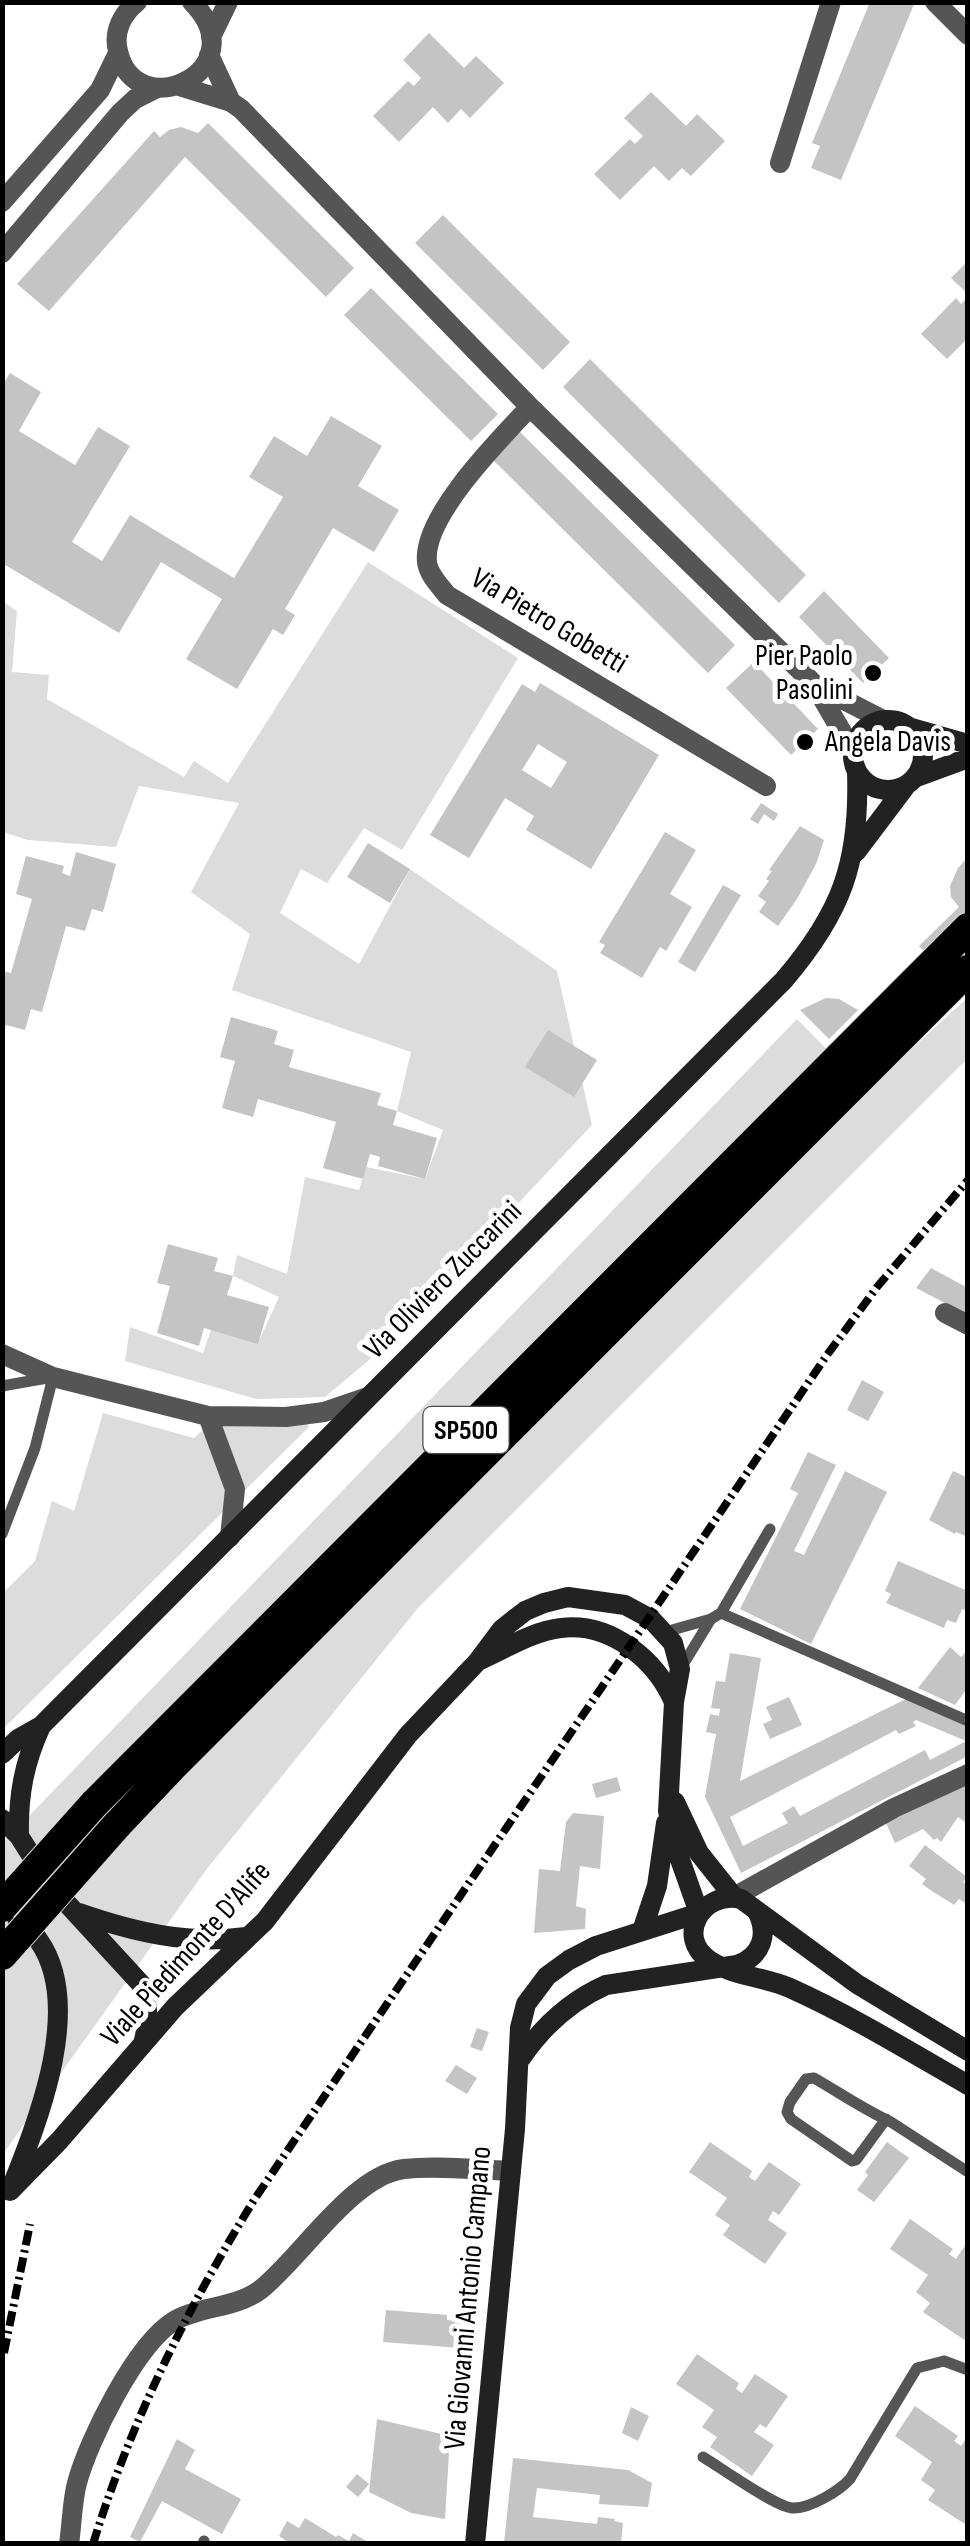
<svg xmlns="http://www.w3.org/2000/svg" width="970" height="2546" viewBox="0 0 970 2546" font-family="'Sofia Sans Condensed',sans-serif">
  <rect width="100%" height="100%" fill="#fff"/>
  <path fill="#dcdcdc" d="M368 562 518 658 402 850 364 828 327 883 301 869 280 913 359 964 410 869 557 971 592 1125 375 1355 325 1397 256 1399 125 1361 130 1327 203 1353 211 1330 258 1343 279 1297 233 1276 237 1255 287 1274 305 1177 359 1190 366 1167 425 1179 443 1130 397 1111 411 1052 232 990 250 934 191 892 239 803 139 786 116 847 28 840 3 832 2 601 17 611 12 672 49 675 47 699 184 777 194 761 228 783Z
    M967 998V1059L418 1608 206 1870 3 2154V1843L797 1019 867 1090Z
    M103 1413 194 1438 217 1417 303 1415 309 1427 3 1729V1593L35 1561 52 1501 74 1511Z"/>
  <path fill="#c4c4c4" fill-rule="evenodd" d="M870 2H915L841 180 811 168 820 146 812 143Z
    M429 33 464 68 476 56 504 83 470 118 461 109 448 123 433 107 399 142 373 116 408 81 414 86 421 78 403 60Z
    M651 92 686 126 697 114 725 141 691 176 682 168 669 181 654 166 620 200 594 174 630 139 635 144 643 136 624 118Z
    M208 123 354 268 326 297 185 157 49 311 17 284 154 131 160 137 169 130 181 127 198 133Z
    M443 215 570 342 543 370 415 243Z
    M968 261V294L951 278Z
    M371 288 498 414 471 441 344 315Z
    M968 297V338L947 359 921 334 956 298 961 304Z
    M590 359 806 575 779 603 563 387Z
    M10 373 41 392 19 431 75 465 98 427 130 446 72 542 102 561 130 515 234 578 283 497 249 477 274 436 307 456 331 416 382 446 358 486 399 510 374 552 333 528 285 609 295 615 283 635 273 629 237 689 186 659 222 599 161 562 119 633 2 563V386Z
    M519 431 735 645 708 673 492 459Z
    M824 591 889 658 863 683 799 617Z
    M754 662 818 729 791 755 726 688Z
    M540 683 659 755 591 869 526 830 534 816 505 798 469 858 430 835 522 684 535 692ZM538 744 567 762 551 788 522 770Z
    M761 803 778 814 774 821 764 814 758 824 750 819Z
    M800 826 824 840 816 864 797 899 778 926 759 912 766 902 758 896 769 881 766 879 772 871 769 870Z
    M665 832 696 850 670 894 692 907 666 951 660 947 642 978 600 953 605 945 599 942Z
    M368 843 410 869 390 903 347 877Z
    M76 852 116 864 103 912 92 909 85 931 66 926 42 1012 31 1009 25 1030 6 1025 2 1032V971L11 973 32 899 16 894 26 856 64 866 62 873 70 876Z
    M968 857V996L919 946 959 907 951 897 950 886 958 868Z
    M723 885 741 895 695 972 678 962Z
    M826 998 839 999 858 1010 829 1039 800 1010Z
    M231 1017 278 1031 274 1044 294 1050 289 1067 381 1093 377 1105 397 1111 393 1125 437 1138 425 1179 378 1166 380 1157 370 1154 363 1179 323 1168 336 1122 258 1099 253 1117 222 1108 235 1061 220 1057Z
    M548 1030 597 1060 574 1097 525 1067Z
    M168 1244 218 1258 214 1271 233 1276 227 1295 269 1307 258 1344 204 1328 199 1346 157 1333 170 1286 157 1283Z
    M931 1268 968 1288V1315L916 1288Z
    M862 1380 884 1392 868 1421 847 1410Z
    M808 1452 836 1465 794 1551 804 1555 845 1471 887 1492 811 1644 740 1609 798 1493 790 1489Z
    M953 1471 968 1478V1537L956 1532 955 1534 929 1520Z
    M898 1561 968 1591V1611L962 1609 956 1623 947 1620 944 1628 886 1603 891 1594 885 1591Z
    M950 1647 961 1657 968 1650V1687L955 1705 918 1688Z
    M730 1653 761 1658 740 1781 910 1697 968 1722V1756L741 1873 705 1797 716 1734 706 1732 710 1714 719 1716 720 1709 711 1708 716 1681 725 1682ZM916 1720 966 1741 930 1760 925 1750 800 1816 794 1806 782 1813 788 1823 743 1846 730 1817 896 1730 899 1734 916 1726 913 1722Z
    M789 1697 802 1725 770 1739 763 1724 772 1720 766 1707Z
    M617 1777 621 1791 596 1798 592 1784Z
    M968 1784V1824L958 1817 941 1842 937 1838 934 1840 923 1829 895 1843 886 1823Z
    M573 1813 604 1816 600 1869 580 1866 576 1906 586 1909 585 1929 534 1933 539 1869 560 1871 566 1822Z
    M925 1845 967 1877 963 1882 968 1885V1905L959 1899 954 1905 932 1891 922 1884 926 1879 909 1866Z
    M477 2028 489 2032 482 2051 470 2047Z
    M456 2065 477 2078 467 2094 445 2081Z
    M710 2142 752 2171 749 2177 755 2181 769 2162 801 2184 779 2215 773 2211 768 2220 787 2233 765 2264 723 2235 730 2225 715 2215 727 2198 689 2172Z
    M887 2142 909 2158 874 2202 857 2190 868 2175 865 2172Z
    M910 2219 953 2249 949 2254 956 2259 968 2241 966 2341 923 2312 930 2303 916 2292 928 2275 890 2249Z
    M386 2310 447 2315V2320L463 2322 461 2348 383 2342Z
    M697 2354 739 2383 736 2389 742 2393 755 2374 788 2396 766 2428 760 2424 754 2432 774 2445 752 2476 710 2447 717 2437 702 2427 714 2410 676 2384Z
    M915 2406 958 2436 954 2441 961 2446 968 2436V2526L928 2500 935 2490 921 2480 932 2462 895 2436Z
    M631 2407 649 2416 638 2441 622 2433Z
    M377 2419 450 2436 445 2519 411 2513 369 2492Z
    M177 2439 195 2450 185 2469 241 2499 222 2534 162 2501 140 2542 130 2537Z
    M513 2458 628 2470 652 2483 648 2507 599 2504 600 2495 537 2488 533 2517 597 2524 598 2517 615 2519 614 2521 623 2523 621 2544 504 2543Z
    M357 2474 369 2484 358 2497 346 2487Z
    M305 2518 336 2537 338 2535 349 2541 353 2533 371 2544H291L279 2536 287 2521 299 2528Z"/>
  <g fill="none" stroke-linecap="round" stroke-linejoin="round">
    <g stroke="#dbdbdb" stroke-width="32">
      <path id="highway" d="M94 1804 968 928
        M117 1825 172 1767 968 970"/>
    </g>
    <path stroke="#555" stroke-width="11" d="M2 1386 53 1377 35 1448 2 1534
      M721 1613 968 1721
      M665 1632 711 1619
      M681 1668 711 1619 721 1613 770 1529
      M886 2119 856 2160 852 2161 791 2119 787 2112 790 2102 806 2079 814 2078C840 2093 863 2109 891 2122L968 2172
      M703 2457C720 2467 778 2509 794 2508 811 2508 839 2491 850 2479L917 2368 944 2361 968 2370
      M203 2544 204 2541"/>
    <path stroke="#555" stroke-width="20" d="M137 2C122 14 113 32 118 51 135 128 259 70 192 2
      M935 2 968 35
      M211 37 228 2
      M209 55 231 102
      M179 86 231 102 241 109 530 407 814 684 853 751
      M780 163 831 2
      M2 202 100 90 118 53
      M2 253 120 113 135 99 157 88
      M530 407C499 440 422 517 427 562 428 574 440 586 447 595L766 786
      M815 685 883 720
      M945 1313 968 1325
      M2 1354 53 1377 208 1416 286 1417 324 1412 368 1397
      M208 1416 235 1489 230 1537
      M734 1897 894 1808 968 1774
      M69 2544C72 2524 72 2502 77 2483 88 2441 136 2344 174 2321 200 2306 236 2308 260 2290 300 2259 352 2175 404 2169 438 2165 476 2170 511 2171"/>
    <path stroke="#222" stroke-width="20" d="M853 755a35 35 0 1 1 70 0a35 35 0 1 1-70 0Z
      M912 728 968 744
      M917 777 968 758
      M856 852 905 787
      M480 1660C505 1649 533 1631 561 1628 611 1622 656 1660 674 1702
      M2 1754 18 1739 41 1726 784 980C842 912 860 862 857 772
      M675 1802 699 1853 734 1897
      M2 1819 19 1836 50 1885 141 1984C149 2006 149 2022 143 2044
      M19 1836C18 1795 24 1763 41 1726
      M79 1913C134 1932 188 1945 246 1937
      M642 1931 657 1886 666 1823
      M968 2051 857 1984 741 1899C702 1890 675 1937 709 1960 732 1976 765 1977 790 1988 852 2016 909 2051 968 2085
      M521 2058C543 2026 570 2001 606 1985L737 1965C762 1956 769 1934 757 1911
      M14 2181C40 2117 83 2004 39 1941 34 1932 24 1925 17 1918
      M10 2191 59 2141 175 2007 265 1921 408 1735 478 1661 502 1629 525 1611 544 1603 568 1597 625 1605 651 1619 673 1643 680 1669 674 1702 668 1811 677 1851 699 1913
      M475 2544 515 2129 520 2028 526 2004 547 1976 569 1960 596 1946 699 1913"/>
    <use href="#highway" stroke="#000" stroke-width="30"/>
    <path stroke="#000" stroke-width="8" stroke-dasharray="15 5 2.5 5" stroke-linecap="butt" d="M4 2353 30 2224
      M93 2544C131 2421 187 2309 254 2200L827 1355 877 1287 968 1180"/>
    <g stroke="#dbdbdb" stroke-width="32" stroke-linecap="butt">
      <path id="highway-bridge" d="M2 1907 94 1804
        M2 1955 117 1825"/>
    </g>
    <use href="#highway-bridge" stroke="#000" stroke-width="30"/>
  </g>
  <g fill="#000" stroke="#fff" stroke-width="4">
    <circle cx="873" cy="673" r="10"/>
    <circle cx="805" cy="742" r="10"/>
  </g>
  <g text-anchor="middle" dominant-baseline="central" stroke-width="10" stroke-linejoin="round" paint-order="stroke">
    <rect fill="#fff" stroke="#4c4c4c" stroke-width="2.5" x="423.5" y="1407" width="85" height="46" rx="8"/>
    <g font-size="28" font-weight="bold" fill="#000">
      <text x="466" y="1430">SP500</text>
    </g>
    <g font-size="30" fill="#000" stroke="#fff">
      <text transform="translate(549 621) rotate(31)">Via Pietro Gobetti</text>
      <text transform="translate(443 1280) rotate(-45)">Via Oliviero Zuccarini</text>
      <text transform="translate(186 1954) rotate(-48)">Viale Piedimonte D'Alife</text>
      <text transform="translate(468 2298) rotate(-85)">Via Giovanni Antonio Campano</text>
    </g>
    <g font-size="30" fill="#000" stroke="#fff" text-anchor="end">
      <text x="853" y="656">Pier Paolo<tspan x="853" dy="34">Pasolini</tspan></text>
      <text x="825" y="742" text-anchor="start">Angela Davis</text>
    </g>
  </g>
  <rect width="970" height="2546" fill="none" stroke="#000000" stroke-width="10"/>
</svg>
